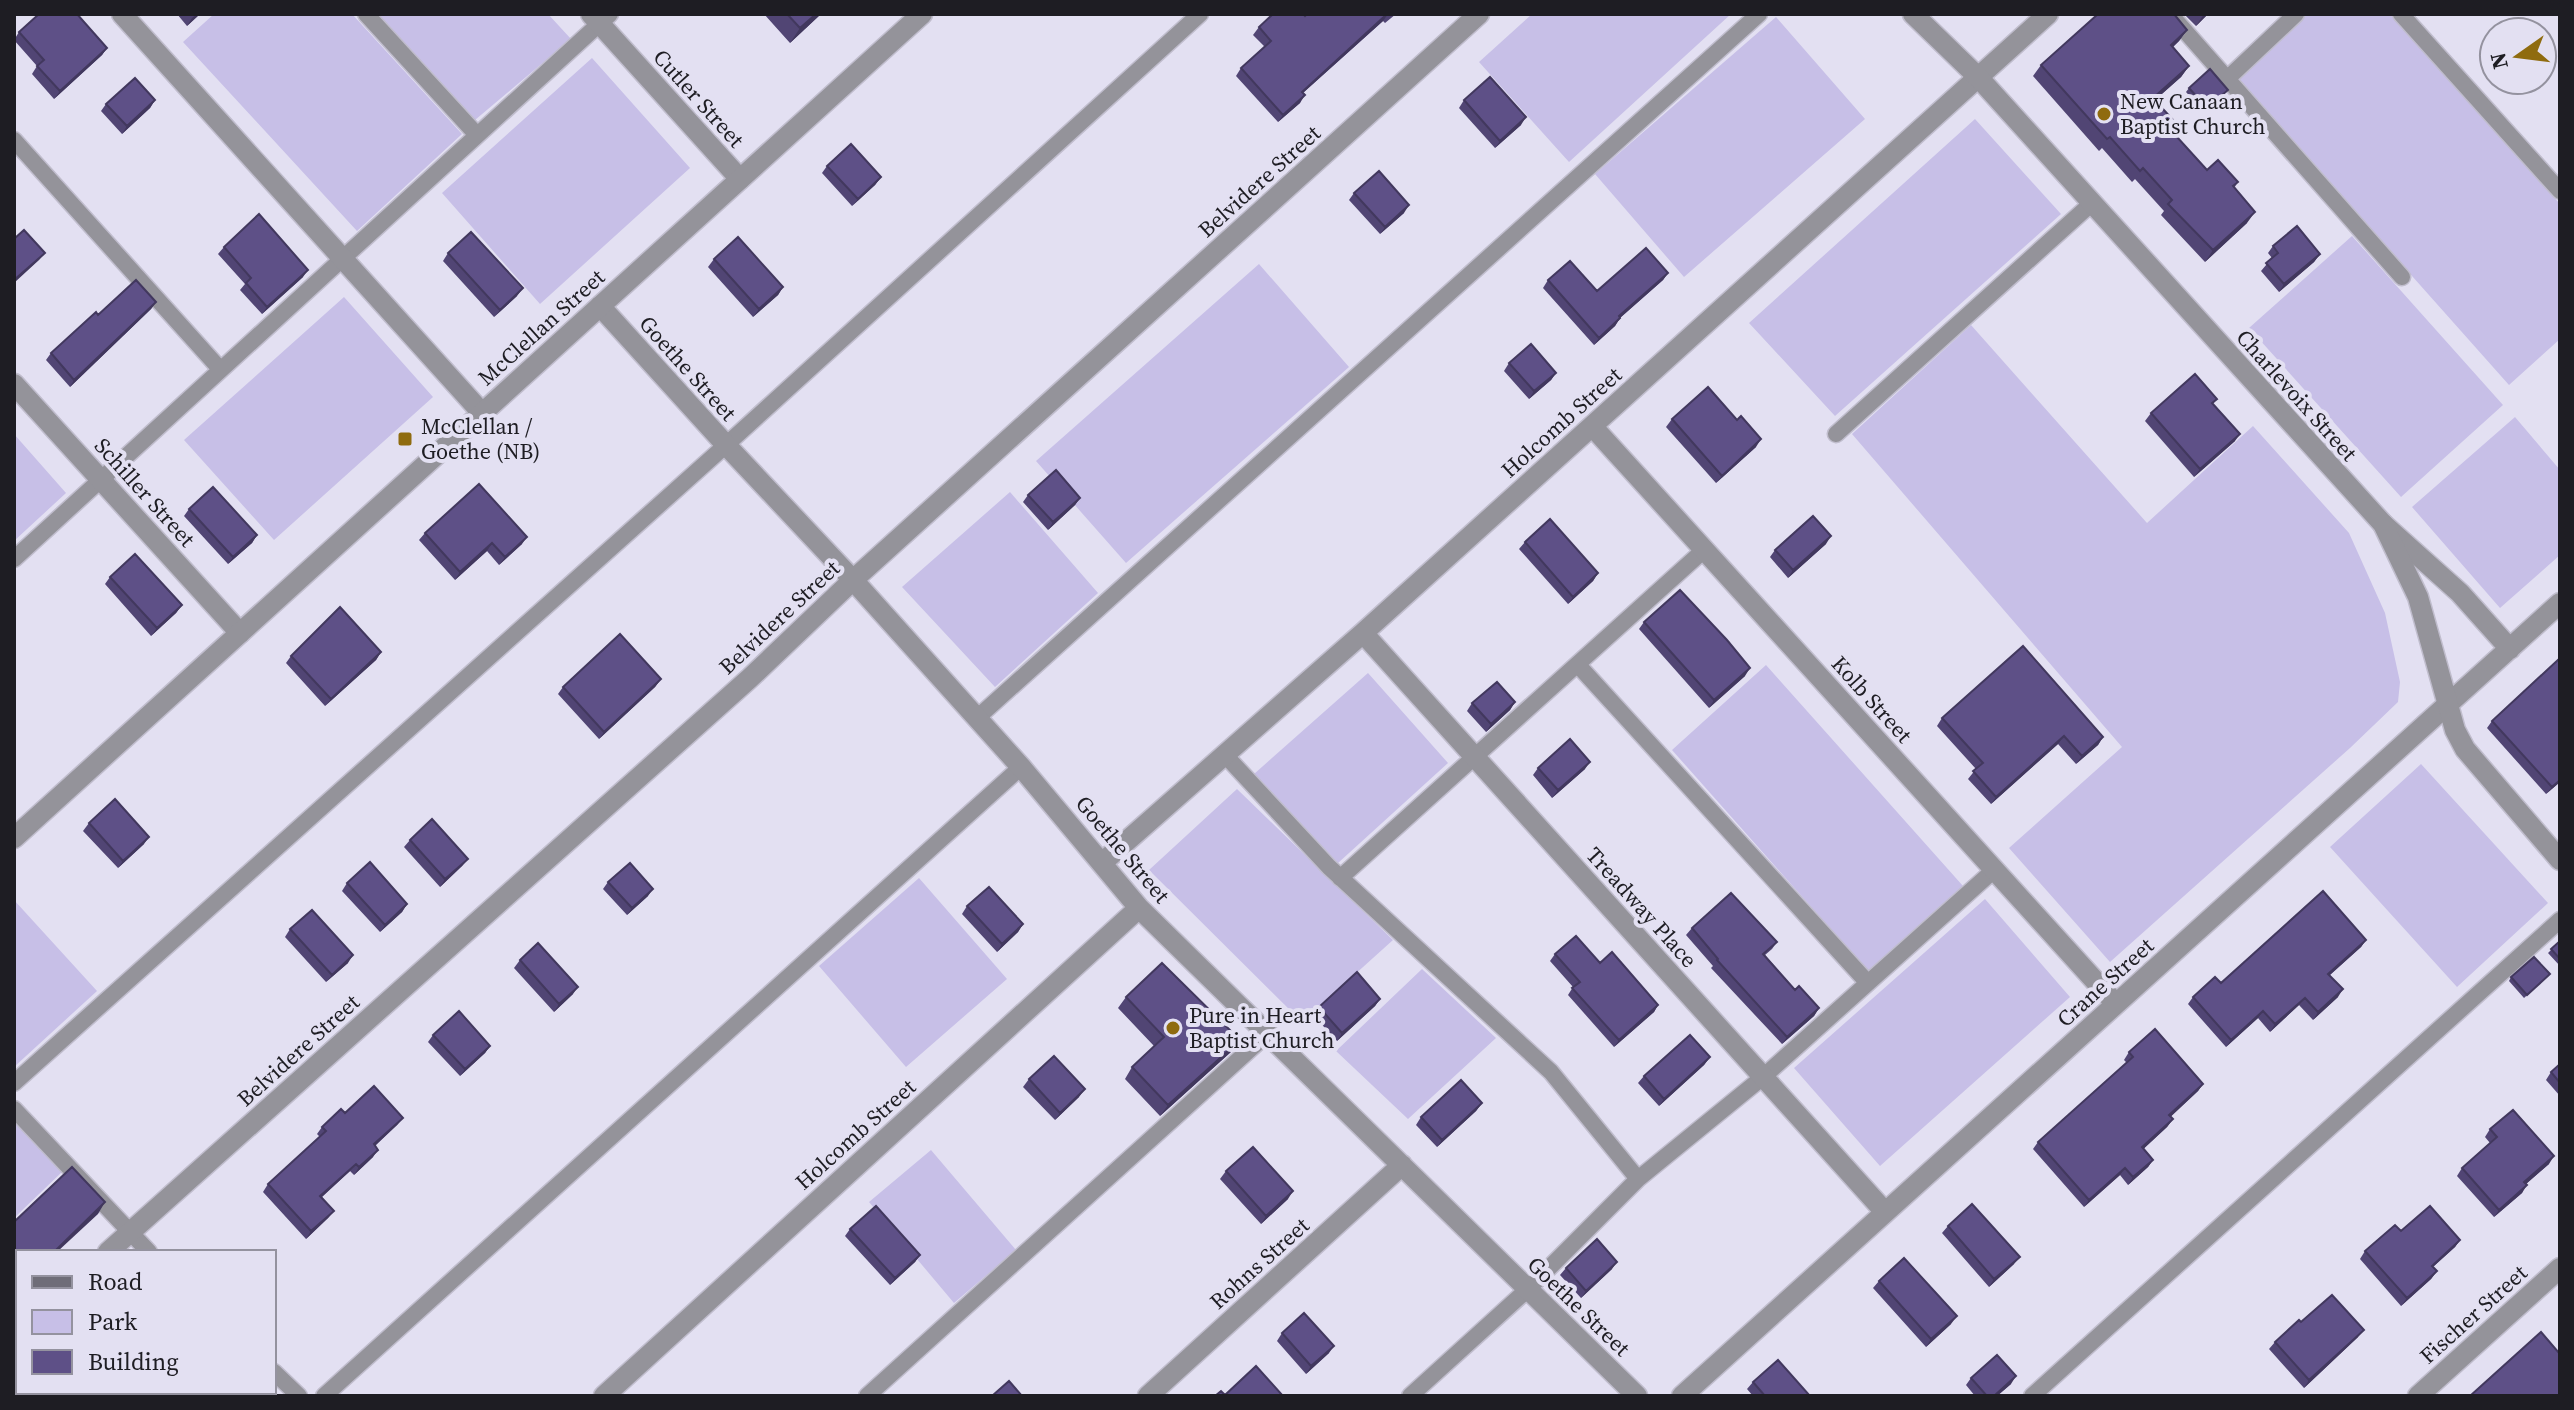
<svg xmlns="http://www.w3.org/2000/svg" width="2574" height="1410" viewBox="0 0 2574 1410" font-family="'Source Serif 4',serif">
  <rect width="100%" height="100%" fill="#e3e0f2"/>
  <path fill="#c7bfe7" d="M214 14H352L462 134 357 231 183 42Z
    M377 14H548L571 39 475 120Z
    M1532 14H1731L1569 162 1479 62Z
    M2306 14H2391L2560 204V339L2509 385 2235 77Z
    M1776 17 1865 119 1684 277 1595 174Z
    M592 58 690 168 540 304 442 193Z
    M1975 119 2061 214 1835 416 1749 323Z
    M2352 236 2503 405 2401 497 2249 328Z
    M1259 264 1349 367 1126 563 1036 461Z
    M344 297 433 397 274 540 184 440Z
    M1971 325 2147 523 2253 426 2349 533 2385 613 2400 682 2398 702 2350 748 2110 962 2009 848 2122 747 1852 434Z
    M2515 417 2560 470V555L2500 608 2412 507Z
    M14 434 66 493 14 541Z
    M1010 492 1098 593 995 687 902 587Z
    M1766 665 1963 886 1868 971 1672 750Z
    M1368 673 1448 763 1338 863 1254 774Z
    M2421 764 2548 903 2457 987 2330 847Z
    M1237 789 1393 940 1302 1022 1149 870Z
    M919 878 1007 979 906 1067 819 966Z
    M1985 899 2070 997 1880 1166 1794 1068Z
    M14 900 97 991 14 1067Z
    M1422 969 1496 1038 1408 1119 1336 1051Z
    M14 1119 63 1171 14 1218Z
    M931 1150 1016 1250 954 1303 869 1202Z
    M102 1392H265L261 1396H106Z"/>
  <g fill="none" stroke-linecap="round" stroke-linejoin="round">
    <g stroke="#c0bdcd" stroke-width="19">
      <path id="service" d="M366 14 477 135
        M2170 14 2402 277
        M2401 14 2560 191
        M2227 79 2296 14
        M14 140 220 369
        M1836 434 2092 203
        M14 559 610 14
        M1578 665 1868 983
        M977 718 1759 14
        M1225 755 1329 867 1551 1072 1638 1179
        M1340 878 1704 550
        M14 1083 726 445 1200 14
        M14 1109 149 1252
        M274 1372 299 1396
        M324 1396 1021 767
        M867 1396 1267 1034
        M1410 1396 1528 1289 1638 1179 1763 1077 1994 870
        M2032 1396 2560 920"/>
    </g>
    <g stroke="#c0bdcd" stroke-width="23">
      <path id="minor" d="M122 14 482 413
        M591 14 740 179
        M600 306 726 445 853 580 1021 767 1139 908 1637 1396
        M14 384 240 633
        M1592 426 2116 1004
        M2383 524 2460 593 2510 649
        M1363 633 1885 1212
        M1103 862 1363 633 2048 14
        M108 1252 750 678 853 580 1479 14
        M14 1354 18 1342
        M604 1396 1139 908
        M1148 1396 1402 1165
        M1682 1396 2560 603
        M2418 1396 2560 1268"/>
    </g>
    <g stroke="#c0bdcd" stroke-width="23">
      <path id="tertiary" d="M1913 14 1978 77 2383 524 2418 597 2455 730 2465 749 2560 860
        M14 838 922 14"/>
    </g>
    <g stroke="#c0bdcd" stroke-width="23">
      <path id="secondary" d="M14 1371 18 1375
        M36 1392 40 1396"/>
    </g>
    <use href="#service" stroke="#94939a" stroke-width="16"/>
    <use href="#minor" stroke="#94939a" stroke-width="20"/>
    <use href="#tertiary" stroke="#94939a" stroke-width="20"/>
    <use href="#secondary" stroke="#6f6d78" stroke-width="20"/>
  </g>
  <path fill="#514574" d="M177 14H200L187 26Z
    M764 14H821L790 43Z
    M1307 14H1396L1385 23 1383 21 1303 93 1300 103 1278 122 1236 76 1241 68 1265 47 1253 35 1259 27 1305 16Z
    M2184 14H2208L2196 26Z
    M2187 30 2179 41 2173 47 2189 66 2181 77 2155 100 2178 139 2207 170 2238 182 2234 188 2247 223 2205 262 2161 215 2164 211 2135 179 2132 182 2102 148 2099 151 2033 76 2041 65Z
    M19 32 107 48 102 55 54 99 32 74 37 66 14 40Z
    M2189 88 2225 93 2204 112 2186 92Z
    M155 100 150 108 122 134 101 111 106 104Z
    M1464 100 1521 125 1495 148 1459 108Z
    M827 166 881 177 875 185 852 206 822 173Z
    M1354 193 1404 213 1380 234 1349 200Z
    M2273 246 2320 254 2314 262 2279 292 2261 271 2272 258 2268 253Z
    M224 247 303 277 262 314 240 290 245 284 218 254Z
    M448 253 517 296 494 317 443 261Z
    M714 259 783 287 778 295 753 317 708 267Z
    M1668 273 1663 280 1620 318 1615 326 1594 345 1543 288 1548 280 1597 291Z
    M156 302 151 309 70 387 46 360 51 353 98 315Z
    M1509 363 1556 373 1551 380 1529 399 1504 371Z
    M2217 399 2213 404 2235 441 2194 477 2145 421 2151 413Z
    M1672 419 1756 447 1716 483 1666 427Z
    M1028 495 1080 498 1075 505 1048 530 1023 502Z
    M189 509 257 535 252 543 228 564 184 516Z
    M425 533 522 544 499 565 487 551 455 580 419 540Z
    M1525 542 1598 573 1593 581 1568 604 1519 549Z
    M1826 544 1788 578 1770 557 1775 550Z
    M110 577 182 605 176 613 151 636 105 584Z
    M1644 622 1745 676 1709 708 1639 629Z
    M381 652 376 660 325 706 286 663 291 656Z
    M2560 658V782L2546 794 2487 728 2492 721Z
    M661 679 655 687 599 739 558 694 563 687Z
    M1515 702 1510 710 1486 732 1467 711 1472 703Z
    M1942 718 2103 737 2098 745 2076 764 2058 744 1991 804 1968 779 1976 769 1937 726Z
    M1538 768 1585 769 1552 798 1533 775Z
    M89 823 144 844 118 868 83 831Z
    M410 840 468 859 462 866 440 887 404 847Z
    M608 882 648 896 627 915 603 889Z
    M347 883 407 904 402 912 380 932 342 891Z
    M967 906 1023 924 1018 932 997 952 962 914Z
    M1692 928 1777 942 1772 949 1765 955 1795 990 1819 1008 1814 1016 1782 1044 1711 968 1713 966 1686 935Z
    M290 929 348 963 326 982 285 937Z
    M2366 940 2361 947 2330 975 2338 997 2313 1020 2299 1005 2270 1032 2258 1018 2226 1047 2188 1004 2193 997 2221 983Z
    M2560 941V966L2548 953Z
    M1555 954 1600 963 1658 1005 1654 1012 1614 1047 1568 995 1573 987 1550 961Z
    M520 960 573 994 554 1012 514 968Z
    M2550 974 2524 998 2509 981 2511 977Z
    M1126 997 1240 1040 1232 1051 1160 1116 1125 1079 1132 1067 1154 1046 1118 1008Z
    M1380 999 1375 1006 1337 1041 1313 1015 1319 1007Z
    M433 1035 490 1046 485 1053 460 1076 428 1042Z
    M2129 1052 2203 1084 2198 1091 2170 1117 2173 1119 2167 1127 2143 1149 2153 1160 2148 1167 2128 1185 2120 1175 2084 1207 2033 1149 2038 1142 2127 1063 2124 1060Z
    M1710 1057 1704 1065 1659 1106 1638 1083 1644 1076Z
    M2560 1064V1096L2546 1080 2551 1072Z
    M1029 1079 1079 1097 1055 1120 1023 1087Z
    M1482 1103 1476 1111 1437 1147 1416 1125 1421 1117Z
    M345 1113 403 1118 397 1125 375 1146 373 1157 354 1175 350 1171 322 1197 334 1211 328 1218 306 1239 263 1192 268 1184 320 1137 317 1134 322 1127Z
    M2490 1129 2549 1164 2526 1184 2522 1193 2494 1217 2457 1176 2462 1168 2490 1143 2485 1137Z
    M1226 1171 1288 1199 1261 1224 1220 1179Z
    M1948 1226 2014 1264 1989 1287 1942 1233Z
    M850 1229 920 1255 915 1262 890 1285 845 1236Z
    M2401 1231 2460 1240 2455 1247 2433 1267 2437 1271 2431 1279 2401 1306 2360 1259 2365 1251Z
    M1566 1268 1612 1269 1581 1298 1560 1275Z
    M1879 1281 1951 1324 1926 1347 1873 1288Z
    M2301 1322 2358 1337 2304 1388 2269 1349 2275 1342Z
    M1282 1333 1329 1353 1306 1374 1277 1341Z
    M1971 1378 2011 1384 1997 1396H1975L1966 1385Z
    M1753 1382 1810 1396H1753L1747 1389Z"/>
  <path fill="#42385e" d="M197 14H200L187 26 192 18Z
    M816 14H821L790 43 800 28Z
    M1388 14 1383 21 1296 99 1302 92Z
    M2204 14H2208L2196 26Z
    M2187 30 2179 41 2163 56 2171 45Z
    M107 48 102 55 54 99 60 91Z
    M2189 66 2181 77 2145 109 2153 98Z
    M1305 95 1300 103 1278 122 1283 115Z
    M155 100 150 108 122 134 127 126Z
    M1526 117 1521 125 1495 148 1500 141Z
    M881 177 875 185 852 206 858 199Z
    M1409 205 1404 213 1380 234 1385 227Z
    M2255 212 2247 223 2205 262 2213 250Z
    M45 253 39 260 14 283V280Z
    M2320 254 2314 262 2279 292 2284 284Z
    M308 270 303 277 262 314 267 307Z
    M1668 273 1663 280 1613 324 1619 316Z
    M783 287 778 295 753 317 759 309Z
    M523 288 517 296 494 317 500 310Z
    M156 302 151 309 70 387 74 380Z
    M1620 318 1615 326 1594 345 1599 338Z
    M1556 373 1551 380 1529 399 1534 391Z
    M2240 434 2235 441 2194 477 2200 469Z
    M1761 439 1756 447 1716 483 1722 476Z
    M1080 498 1075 505 1048 530 1053 522Z
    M257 535 252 543 228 564 233 557Z
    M1831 536 1826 544 1788 578 1793 570Z
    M527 537 522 544 499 565 505 557Z
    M492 543 487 551 455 580 460 572Z
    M1598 573 1593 581 1568 604 1573 597Z
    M182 605 176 613 151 636 157 628Z
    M381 652 376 660 325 706 331 699Z
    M1750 668 1745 676 1709 708 1714 700Z
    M661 679 655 687 599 739 604 732Z
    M1515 702 1510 710 1486 732 1491 724Z
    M2064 736 2058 744 1991 804 1996 797Z
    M2103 737 2098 745 2076 764 2082 756Z
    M1590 762 1585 769 1552 798 1558 790Z
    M2560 780V782L2546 794 2552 787Z
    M149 837 144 844 118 868 123 861Z
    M468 859 462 866 440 887 445 879Z
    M653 889 648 896 627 915 632 908Z
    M407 904 402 912 380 932 385 925Z
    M1023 924 1018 932 997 952 1002 944Z
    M2366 940 2361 947 2323 981 2328 974Z
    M353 955 348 963 326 982 332 975Z
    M578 987 573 994 554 1012 559 1004Z
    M2343 989 2338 997 2313 1020 2318 1012Z
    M2305 998 2299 1005 2270 1032 2275 1024Z
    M1380 999 1375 1006 1337 1041 1342 1033Z
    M1658 1005 1654 1012 1614 1047 1619 1040Z
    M1819 1008 1814 1016 1782 1044 1787 1037Z
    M2263 1011 2258 1018 2226 1047 2231 1040Z
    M1240 1040 1232 1051 1160 1116 1168 1105Z
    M490 1046 485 1053 460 1076 465 1069Z
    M1710 1057 1704 1065 1659 1106 1664 1099Z
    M2203 1084 2198 1091 2164 1123 2169 1115Z
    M1085 1089 1079 1097 1055 1120 1060 1113Z
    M1482 1103 1476 1111 1437 1147 1442 1140Z
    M403 1118 397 1125 368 1152 374 1144Z
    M2173 1119 2167 1127 2137 1155 2142 1147Z
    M378 1150 373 1157 354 1175 359 1167Z
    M2554 1156 2549 1164 2519 1190 2524 1182Z
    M2153 1160 2148 1167 2128 1185 2133 1177Z
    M356 1164 350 1171 315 1203 320 1196Z
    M2125 1168 2120 1175 2084 1207 2089 1200Z
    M2527 1185 2522 1193 2494 1217 2499 1210Z
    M1293 1191 1288 1199 1261 1224 1266 1216Z
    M105 1202 98 1214 57 1252H54Z
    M334 1211 328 1218 306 1239 311 1231Z
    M2460 1240 2455 1247 2426 1273 2432 1266Z
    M920 1255 915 1262 890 1285 895 1278Z
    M2020 1257 2014 1264 1989 1287 1994 1279Z
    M1617 1262 1612 1269 1581 1298 1586 1291Z
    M2437 1271 2431 1279 2401 1306 2407 1298Z
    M1957 1316 1951 1324 1926 1347 1931 1339Z
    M2364 1330 2358 1337 2304 1388 2309 1380Z
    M1334 1346 1329 1353 1306 1374 1311 1366Z
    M2016 1376 2011 1384 1997 1396H1994Z"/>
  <path fill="#5e5087" stroke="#42385e" stroke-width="2" d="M39 14H77L107 48 60 91 37 66 44 60 19 32Z
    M787 14H816L800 28Z
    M1273 14H1303L1305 16 1307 14H1387L1302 92 1305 95 1283 115 1241 68 1271 41 1259 27Z
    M2098 14H2174L2187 30 2171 45 2189 66 2153 98 2183 131 2177 137 2207 170 2218 160 2238 182 2233 186 2255 212 2213 250 2168 204 2172 200 2143 168 2140 171 2110 137 2107 139 2041 65Z
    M2210 69 2228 90 2207 108 2189 88Z
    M1490 77 1526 117 1500 141 1464 100Z
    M135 78 155 100 127 126 106 104Z
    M851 144 881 177 858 199 827 166Z
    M1379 171 1409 205 1385 227 1354 193Z
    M259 214 308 270 267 307 246 283 251 278 224 247Z
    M2297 226 2320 254 2284 284 2266 263 2278 253 2273 246Z
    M24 230 45 253 14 280V239Z
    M471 232 523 288 500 310 448 253Z
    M738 237 783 287 759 309 714 259Z
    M1646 248 1668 273 1619 316 1620 318 1599 338 1548 280 1570 261 1597 291Z
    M136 280 156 302 74 380 51 353 96 312 98 315Z
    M1531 344 1556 373 1534 391 1509 363Z
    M2195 374 2217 399 2212 403 2240 434 2200 469 2151 413Z
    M1708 387 1737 420 1741 416 1761 439 1722 476 1672 419Z
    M1056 470 1080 498 1053 522 1028 495Z
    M479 484 527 537 505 557 492 543 460 572 425 533Z
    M213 487 257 535 233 557 189 509Z
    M1813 516 1831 536 1793 570 1775 550Z
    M1550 519 1598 573 1573 597 1525 542Z
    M135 554 182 605 157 628 110 577Z
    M1680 590 1727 640 1750 668 1714 700 1644 622Z
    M340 607 381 652 331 699 291 656Z
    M620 634 661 679 604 732 563 687Z
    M2023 646 2103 737 2082 756 2064 736 1996 797 1973 771 1983 763 1942 718Z
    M2560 658V780L2552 787 2492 721Z
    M1497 682 1515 702 1491 724 1472 703Z
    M1570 739 1590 762 1558 790 1538 768Z
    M115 799 149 837 123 861 89 823Z
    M432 819 468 859 445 879 410 840Z
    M370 862 407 904 385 925 347 883Z
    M630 863 653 889 632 908 608 882Z
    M989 887 1023 924 1002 944 967 906Z
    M2323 891 2366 940 2328 974 2343 989 2318 1012 2305 998 2275 1024 2263 1011 2231 1040 2193 997 2215 977 2221 983Z
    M1731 893 1777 942 1763 954 1795 990 1799 986 1819 1008 1787 1037 1717 960 1718 959 1692 928Z
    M312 910 353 955 332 975 290 929Z
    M1576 936 1600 963 1612 952 1658 1005 1619 1040 1572 988 1580 982 1555 954Z
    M2560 941V959L2551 949Z
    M538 943 578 987 559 1004 520 960Z
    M2534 957 2550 974 2527 995 2511 977Z
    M1162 963 1240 1040 1168 1105 1132 1067 1164 1037 1126 997Z
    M1357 972 1380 999 1342 1033 1319 1007Z
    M459 1011 490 1046 465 1069 433 1035Z
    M2155 1029 2203 1084 2169 1115 2173 1119 2142 1147 2153 1160 2133 1177 2125 1168 2089 1200 2038 1142 2133 1057 2129 1052Z
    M1690 1035 1710 1057 1664 1099 1644 1076Z
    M1054 1056 1085 1089 1060 1113 1029 1079Z
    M2560 1064V1083L2551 1072Z
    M1461 1080 1482 1103 1442 1140 1421 1117Z
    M374 1086 403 1118 374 1144 378 1150 359 1167 356 1164 320 1196 334 1211 311 1231 268 1184 326 1131 322 1127 341 1109 345 1113Z
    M2513 1110 2554 1156 2524 1182 2527 1185 2499 1210 2462 1168 2497 1137 2490 1129Z
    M1253 1147 1293 1191 1266 1216 1226 1171Z
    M72 1167 105 1202 54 1252H18V1286L14 1290V1222Z
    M1972 1204 2020 1257 1994 1279 1948 1226Z
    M876 1206 920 1255 895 1278 850 1229Z
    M2430 1206 2460 1240 2432 1266 2437 1271 2407 1298 2365 1251 2395 1225 2401 1231Z
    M1597 1239 1617 1262 1586 1291 1566 1268Z
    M1904 1258 1957 1316 1931 1339 1879 1281Z
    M2332 1295 2364 1330 2309 1380 2275 1342 2299 1320 2301 1322Z
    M1304 1313 1334 1346 1311 1366 1282 1333Z
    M2541 1332 2560 1354V1396H2470Z
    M1997 1355 2016 1376 1994 1396H1987L1971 1378Z
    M1778 1360 1810 1396H1765L1753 1382Z
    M1256 1366 1283 1396H1215L1221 1391 1225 1395Z
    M1009 1381 1022 1396H992Z"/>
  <g fill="#8f6b0f" stroke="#e3e0f2" stroke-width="3">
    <circle cx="2104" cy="114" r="8"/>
    <rect x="397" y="431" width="16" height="16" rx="4"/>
    <circle cx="1173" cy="1028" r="8"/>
  </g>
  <g text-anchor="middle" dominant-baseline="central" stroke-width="8" stroke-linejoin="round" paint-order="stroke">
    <g font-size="22" fill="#1e1d23" stroke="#e3e0f2">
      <text transform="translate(699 98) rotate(48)">Cutler Street</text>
      <text transform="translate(1259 181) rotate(-42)">Belvidere Street</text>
      <text transform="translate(541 327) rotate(-42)">McClellan Street</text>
      <text transform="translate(688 368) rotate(48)">Goethe Street</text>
      <text transform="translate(2297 395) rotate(48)">Charlevoix Street</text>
      <text transform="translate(1561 422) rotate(-42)">Holcomb Street</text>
      <text transform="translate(145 492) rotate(48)">Schiller Street</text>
      <text transform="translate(779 617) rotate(-43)">Belvidere Street</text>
      <text transform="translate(1872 699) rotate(48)">Kolb Street</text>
      <text transform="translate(1123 849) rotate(50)">Goethe Street</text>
      <text transform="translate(1642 907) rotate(48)">Treadway Place</text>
      <text transform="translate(2105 982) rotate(-42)">Crane Street</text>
      <text transform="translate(298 1050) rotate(-42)">Belvidere Street</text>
      <text transform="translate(855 1134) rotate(-42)">Holcomb Street</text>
      <text transform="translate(1259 1263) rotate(-42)">Rohns Street</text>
      <text transform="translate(1579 1306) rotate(44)">Goethe Street</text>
      <text transform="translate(2473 1314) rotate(-42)">Fischer Street</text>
    </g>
    <g font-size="22" fill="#1e1d23" stroke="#e3e0f2" text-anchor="start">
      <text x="2120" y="101">New Canaan<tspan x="2120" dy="25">Baptist Church</tspan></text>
      <text x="421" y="426">McClellan /<tspan x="421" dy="25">Goethe (NB)</tspan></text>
      <text x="1189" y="1015">Pure in Heart<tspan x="1189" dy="25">Baptist Church</tspan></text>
    </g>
  </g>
  <rect width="2574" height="1410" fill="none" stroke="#1e1d23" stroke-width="32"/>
  <rect x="16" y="1250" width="260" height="144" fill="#e3e0f2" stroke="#94929f" stroke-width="2"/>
  <rect x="32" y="1276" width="40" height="12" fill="#6f6d78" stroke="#94929f" stroke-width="2"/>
  <text x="88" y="1290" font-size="24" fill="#1e1d23">Road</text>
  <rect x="32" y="1310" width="40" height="24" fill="#c7bfe7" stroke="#94929f" stroke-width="2"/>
  <text x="88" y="1330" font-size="24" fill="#1e1d23">Park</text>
  <rect x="32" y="1350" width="40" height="24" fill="#5e5087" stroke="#94929f" stroke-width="2"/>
  <text x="88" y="1370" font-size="24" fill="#1e1d23">Building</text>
  <g transform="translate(2518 56) rotate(256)"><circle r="38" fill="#e3e0f2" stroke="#94929f" stroke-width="2"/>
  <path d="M0-6L14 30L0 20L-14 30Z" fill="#8f6b0f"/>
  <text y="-12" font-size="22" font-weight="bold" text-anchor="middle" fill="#1e1d23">N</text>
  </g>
</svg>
